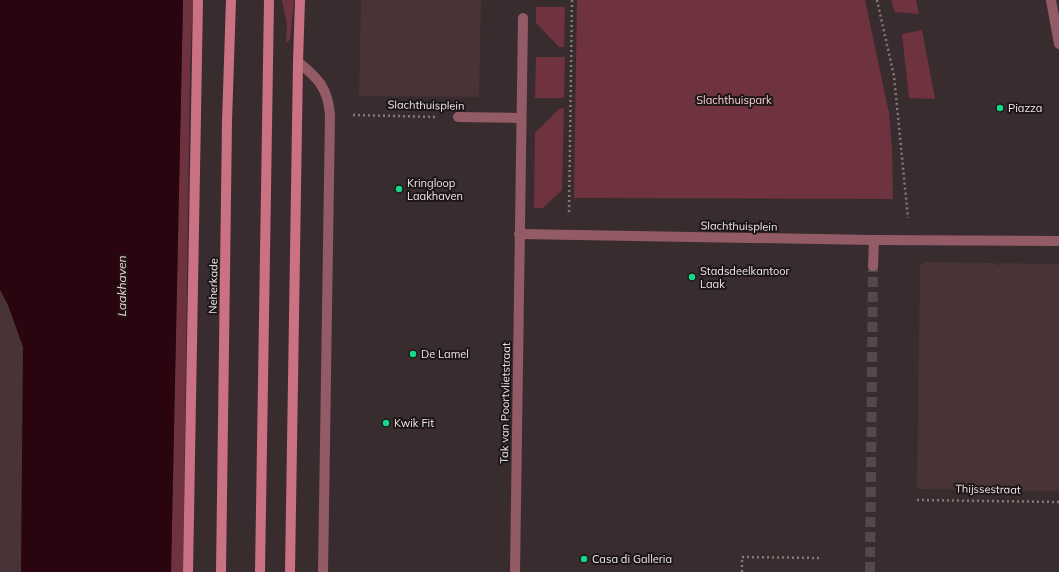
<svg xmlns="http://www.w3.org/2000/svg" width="1059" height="572" font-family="Mulish,sans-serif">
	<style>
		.built { fill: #483337 }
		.green { fill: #6f323f }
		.water { fill: #2a040e }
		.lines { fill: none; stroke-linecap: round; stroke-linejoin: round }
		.pedestrian-tunnel { stroke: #54484a; stroke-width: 10; stroke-dasharray: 10 5; stroke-linecap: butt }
		.path { stroke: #85797b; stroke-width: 2.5; stroke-dasharray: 2 3; stroke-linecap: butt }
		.service { stroke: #935b65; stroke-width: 10 }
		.pedestrian { stroke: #935b65; stroke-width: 10 }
		.minor { stroke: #935b65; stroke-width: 10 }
		.secondary { stroke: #ca7183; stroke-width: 10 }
		.poi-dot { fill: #15d989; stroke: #1c1617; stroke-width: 1.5 }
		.labels { text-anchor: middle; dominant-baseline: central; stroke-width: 4; stroke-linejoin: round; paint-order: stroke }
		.park-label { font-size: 11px; fill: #fcccd3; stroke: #1c1617 }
		.street-label { font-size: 11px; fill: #f0e7e8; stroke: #1c1617 }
		.poi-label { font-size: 11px; fill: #f0e7e8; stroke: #1c1617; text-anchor: start }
		.water-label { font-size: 12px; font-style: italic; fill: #feced5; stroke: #1c1617 }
	</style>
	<rect width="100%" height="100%" fill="#392c2e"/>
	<g class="built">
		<polygon points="361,0 481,0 479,97 359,96"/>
		<polygon points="0,247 13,256 69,572 0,572"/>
		<polygon points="925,262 996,263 996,265 1000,265 1001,263 1059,264 1059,491 917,489 920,266"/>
	</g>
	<g class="green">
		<polygon points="183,0 193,0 190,69 183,572 171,572"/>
		<polygon points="282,0 294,0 290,40 286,43 287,24"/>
		<polygon points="577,0 865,0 889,113 892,149 893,199 574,198"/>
		<polygon points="891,0 916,0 919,14 895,12"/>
		<polygon points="536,7 565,7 564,47 559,47 536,23"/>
		<polygon points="922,30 935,99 909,98 902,34"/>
		<polygon points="536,57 565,57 564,98 535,98"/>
		<polygon points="564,108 562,190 543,208 534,208 535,133 559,109"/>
	</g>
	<polygon class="water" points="0,0 183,0 171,572 21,572 23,347 8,305 0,290"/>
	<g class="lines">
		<polyline class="pedestrian-tunnel" points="870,572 873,266"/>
		<g class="path">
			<polyline points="877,0 894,76 908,218"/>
			<polyline points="353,115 438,117"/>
			<polyline points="569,212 572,0"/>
			<polyline points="917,500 1059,502"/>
			<polyline points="742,572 742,557 819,558"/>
		</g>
		<polyline class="service" points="458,117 521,118"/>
		<g class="pedestrian">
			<polyline points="519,234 874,240 1059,241"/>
			<polyline points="873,266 874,240"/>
		</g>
		<g class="minor">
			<polyline points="1051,0 1059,44"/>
			<path d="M298,62C318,78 328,88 330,115L323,572"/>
			<polyline points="515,572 523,18"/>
		</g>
		<g class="secondary">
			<polyline points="188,572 198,0"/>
			<polyline points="221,572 227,122 231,0"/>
			<polyline points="260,572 269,0"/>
			<polyline points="290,572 298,62 300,0"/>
		</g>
	</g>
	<g class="poi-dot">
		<circle cx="1000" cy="108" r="4"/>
		<circle cx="399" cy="189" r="4"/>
		<circle cx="692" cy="277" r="4"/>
		<circle cx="413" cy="354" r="4"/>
		<circle cx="386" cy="423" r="4"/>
		<circle cx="584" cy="559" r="4"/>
	</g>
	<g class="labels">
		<g class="park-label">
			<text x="734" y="100">Slachthuispark</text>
		</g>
		<g class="street-label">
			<text transform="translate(426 105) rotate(1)">Slachthuisplein</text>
			<text transform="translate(739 226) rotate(1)">Slachthuisplein</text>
			<text transform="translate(213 286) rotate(-89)">Neherkade</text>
			<text transform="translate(505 403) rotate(-89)">Tak van Poortvlietstraat</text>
			<text transform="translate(988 489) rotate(1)">Thijssestraat</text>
		</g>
		<g class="poi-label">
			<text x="1008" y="108">Piazza</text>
			<text x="407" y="183">Kringloop<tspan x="407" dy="13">Laakhaven</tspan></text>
			<text x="700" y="271">Stadsdeelkantoor<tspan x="700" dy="13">Laak</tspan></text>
			<text x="421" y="354">De Lamel</text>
			<text x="394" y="423">Kwik Fit</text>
			<text x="592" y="559">Casa di Galleria</text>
		</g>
		<g class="water-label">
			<text transform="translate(121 286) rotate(-90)">Laakhaven</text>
		</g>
	</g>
</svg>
